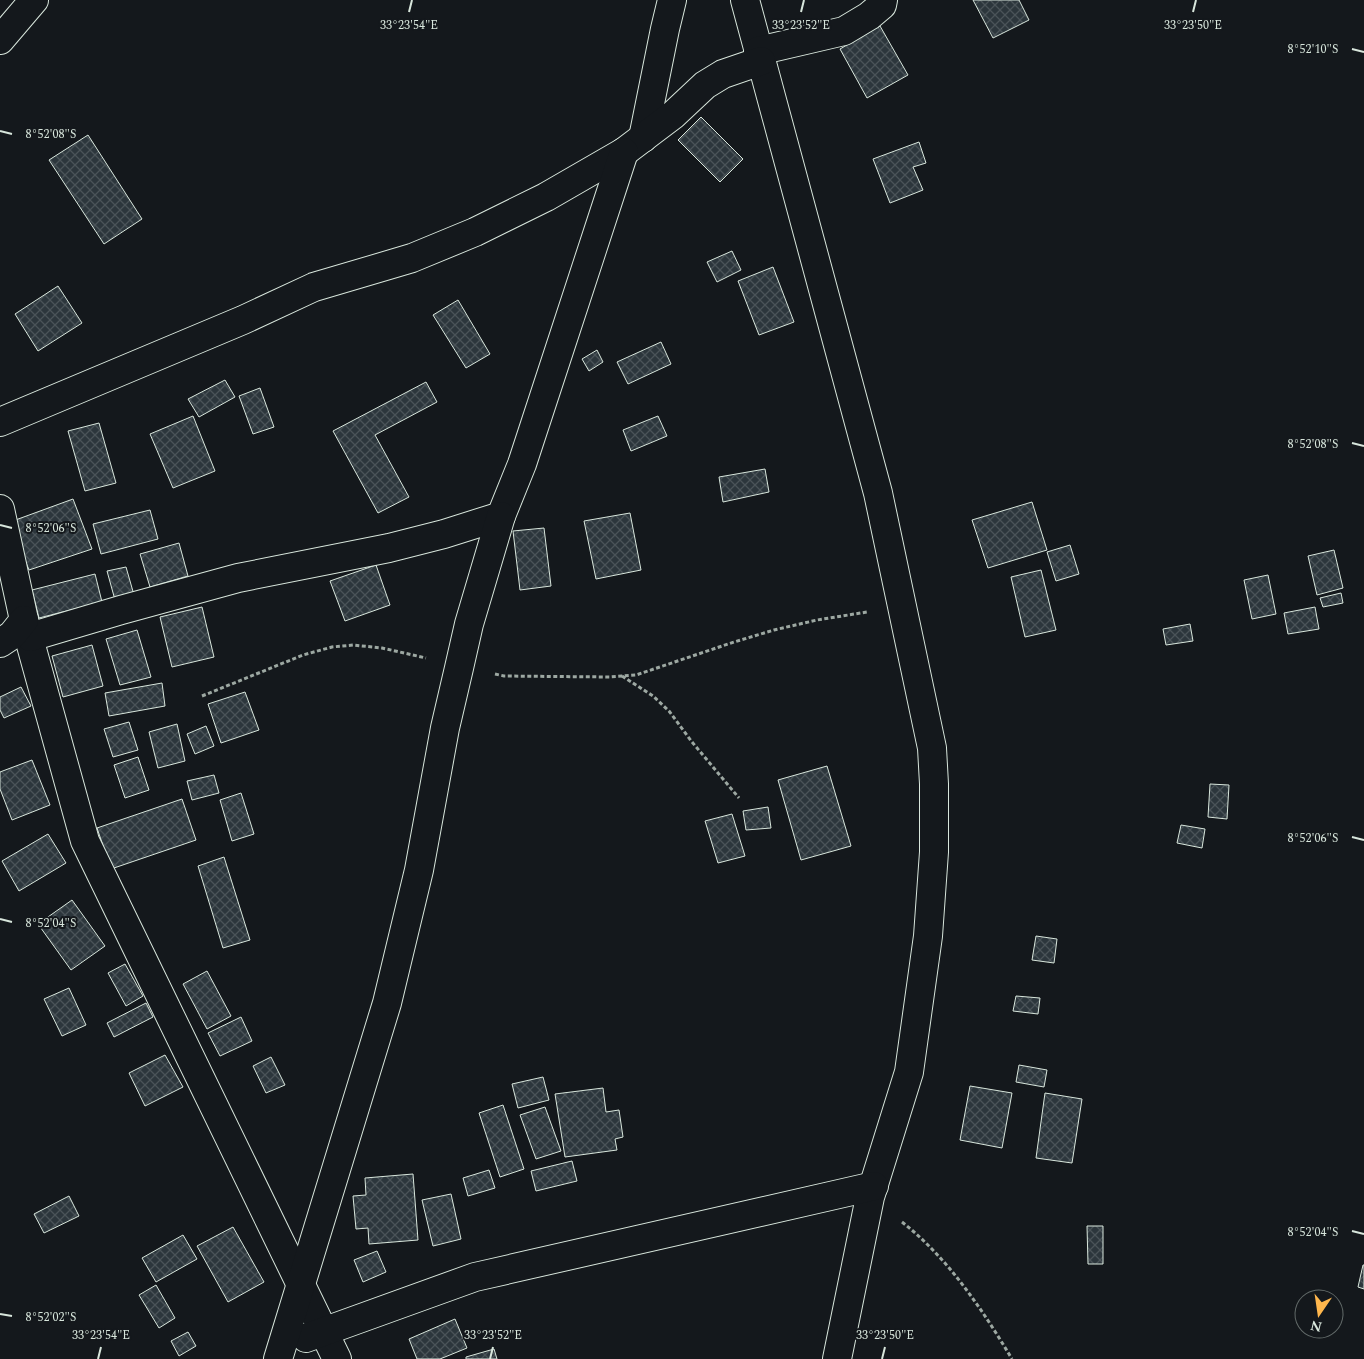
<svg xmlns="http://www.w3.org/2000/svg" width="1364" height="1359" font-family="Spectral,serif">
	<style>
		.building { fill: url(#building-cross-hatch); stroke: #d8e6dc }
		.lines { fill: none; stroke-linecap: round; stroke-linejoin: round }
		.minor-casing { stroke: #d8e6dc; stroke-width: 30 }
		.path { stroke: #9da8a2; stroke-width: 3; stroke-dasharray: 4 2.5; stroke-linecap: butt }
		.minor { stroke: #14181c; stroke-width: 28 }
		.ticks { fill: none; stroke: #d8e6dc; stroke-width: 2 }
		.ticks-label { font-size: 12px; text-anchor: middle; fill: #d8e6dc; stroke: #14181c; stroke-width: 4; stroke-linejoin: round; paint-order: stroke }
	</style>
	<defs>
		<pattern id="building-cross-hatch" width="8" height="8" patternUnits="userSpaceOnUse" patternTransform="scale(1.25)"><rect width="8" height="8" fill="#2c363c"/><path d="M0 0l8 8M0 8l8-8" fill="none" stroke="#4a5358"/></pattern>
	</defs>
	<rect width="100%" height="100%" fill="#14181c"/>
	<g class="building">
		<polygon points="973,0 1019,0 1029,20 993,38"/>
		<polygon points="880,26 908,75 867,98 840,49"/>
		<polygon points="701,117 743,159 720,182 678,140"/>
		<polygon points="88,135 142,219 104,244 49,160"/>
		<polygon points="919,142 926,163 913,167 923,190 890,203 873,159"/>
		<polygon points="732,251 741,270 717,282 707,262"/>
		<polygon points="773,267 794,322 759,335 738,281"/>
		<polygon points="58,286 82,323 38,351 15,314"/>
		<polygon points="458,300 490,354 466,368 433,315"/>
		<polygon points="661,342 671,364 628,384 617,362"/>
		<polygon points="597,350 603,362 589,371 582,359"/>
		<polygon points="225,380 235,397 199,417 188,399"/>
		<polygon points="426,382 437,402 375,435 409,497 378,513 333,431"/>
		<polygon points="260,388 274,427 253,434 239,396"/>
		<polygon points="193,416 215,471 173,488 150,434"/>
		<polygon points="658,416 667,436 631,451 623,430"/>
		<polygon points="99,423 116,483 85,491 68,431"/>
		<polygon points="765,469 769,492 723,502 719,477"/>
		<polygon points="73,499 92,549 29,570 10,522"/>
		<polygon points="1032,502 1047,550 988,568 972,520"/>
		<polygon points="150,510 158,539 101,554 93,524"/>
		<polygon points="630,513 641,570 596,579 584,521"/>
		<polygon points="544,528 551,586 520,590 513,531"/>
		<polygon points="179,543 188,576 150,587 140,554"/>
		<polygon points="1070,545 1079,574 1056,581 1047,552"/>
		<polygon points="1334,550 1343,588 1317,595 1308,556"/>
		<polygon points="376,565 390,605 345,621 330,581"/>
		<polygon points="126,567 134,595 115,600 107,571"/>
		<polygon points="1041,570 1056,630 1025,637 1011,577"/>
		<polygon points="95,574 102,602 39,618 32,590"/>
		<polygon points="1268,575 1276,614 1252,619 1244,580"/>
		<polygon points="1341,593 1343,603 1323,607 1320,598"/>
		<polygon points="202,607 214,657 172,667 160,617"/>
		<polygon points="1315,607 1319,629 1288,634 1284,613"/>
		<polygon points="1190,624 1193,641 1166,645 1163,629"/>
		<polygon points="137,630 151,677 120,685 106,639"/>
		<polygon points="92,645 103,686 63,697 52,656"/>
		<polygon points="162,683 165,706 109,716 105,693"/>
		<polygon points="21,687 31,706 4,718 0,710 0,697"/>
		<polygon points="245,692 259,730 221,743 208,704"/>
		<polygon points="129,722 138,750 113,757 104,729"/>
		<polygon points="177,724 185,761 158,768 149,732"/>
		<polygon points="206,726 214,746 195,754 187,734"/>
		<polygon points="138,757 149,790 125,798 114,765"/>
		<polygon points="32,760 50,805 12,820 0,789 0,772"/>
		<polygon points="827,766 851,846 801,860 778,780"/>
		<polygon points="214,775 219,793 192,800 187,781"/>
		<polygon points="1210,784 1229,785 1227,819 1208,817"/>
		<polygon points="241,793 254,834 232,841 220,800"/>
		<polygon points="182,799 196,840 111,869 97,828"/>
		<polygon points="768,807 771,828 746,830 743,811"/>
		<polygon points="732,814 745,856 718,863 705,821"/>
		<polygon points="1181,825 1205,829 1202,848 1177,843"/>
		<polygon points="48,834 66,863 19,891 2,861"/>
		<polygon points="224,857 250,940 223,948 198,866"/>
		<polygon points="72,900 105,946 71,970 38,924"/>
		<polygon points="1036,936 1057,939 1054,963 1032,960"/>
		<polygon points="125,964 143,996 126,1006 108,973"/>
		<polygon points="207,971 231,1016 207,1029 183,984"/>
		<polygon points="69,988 86,1025 62,1036 44,999"/>
		<polygon points="1016,996 1040,998 1038,1014 1013,1011"/>
		<polygon points="146,1003 153,1017 114,1037 107,1023"/>
		<polygon points="241,1017 252,1041 220,1056 208,1033"/>
		<polygon points="165,1055 183,1087 145,1106 129,1073"/>
		<polygon points="271,1057 285,1085 266,1093 253,1066"/>
		<polygon points="1019,1065 1047,1070 1044,1087 1016,1082"/>
		<polygon points="543,1077 549,1100 518,1108 512,1084"/>
		<polygon points="970,1086 1012,1093 1002,1148 960,1140"/>
		<polygon points="603,1088 606,1112 619,1110 623,1137 615,1139 617,1150 565,1157 555,1094"/>
		<polygon points="1045,1093 1082,1099 1072,1163 1036,1158"/>
		<polygon points="503,1105 524,1169 500,1177 479,1113"/>
		<polygon points="545,1107 561,1151 536,1159 520,1115"/>
		<polygon points="572,1161 577,1181 536,1191 531,1171"/>
		<polygon points="489,1170 495,1188 468,1196 463,1178"/>
		<polygon points="413,1174 418,1240 369,1244 368,1228 356,1229 353,1196 366,1195 365,1178"/>
		<polygon points="451,1194 461,1239 433,1246 422,1200"/>
		<polygon points="69,1196 79,1216 44,1233 34,1214"/>
		<polygon points="1087,1226 1103,1226 1103,1264 1088,1264"/>
		<polygon points="233,1227 264,1282 228,1302 197,1246"/>
		<polygon points="183,1235 197,1259 156,1282 142,1258"/>
		<polygon points="377,1251 386,1272 363,1282 354,1260"/>
		<polygon points="1363,1265 1364,1265 1364,1289 1358,1287"/>
		<polygon points="156,1285 175,1318 159,1328 139,1295"/>
		<polygon points="455,1319 467,1348 440,1359 417,1359 409,1339"/>
		<polygon points="188,1332 196,1346 179,1356 171,1341"/>
		<polygon points="494,1349 497,1359 466,1359 466,1357"/>
	</g>
	<g class="lines">
		<g class="minor-casing">
			<g id="minor">
				<polyline points="745,0 878,493 932,748 934,784 934,852 928,936 909,1072 870,1197 837,1359"/>
				<polyline points="0,40 34,0"/>
				<polyline points="758,51 844,31 869,16 882,5 883,0"/>
				<polyline points="643,138 665,29 672,0"/>
				<polyline points="0,422 243,320 314,287 412,258 475,232 546,197 624,152 673,115 705,85 723,74 761,61"/>
				<polyline points="0,509 24,620 85,841 337,1359"/>
				<polyline points="30,637 121,610 238,578 389,548 444,534 501,516 522,464 624,152"/>
				<polyline points="0,643 12,635 24,620"/>
				<polyline points="306,1338 475,1277 874,1186"/>
				<polyline points="278,1359 387,1003 419,870 445,728 459,668 469,624 501,516"/>
			</g>
		</g>
		<g class="path">
			<polyline points="495,674 504,676 610,677 636,675 734,642 774,630 817,620 867,612"/>
			<polyline points="622,676 653,696 669,711 692,742 739,798"/>
			<polyline points="202,696 303,655 332,647 353,645 382,648 426,658"/>
			<path d="M902,1222C948,1258 982,1309 1012,1359"/>
		</g>
		<use href="#minor" class="minor"/>
	</g>
	<path class="ticks" d="M409,12L412,0M801,12L804,0M1193,12L1196,0M1352,49L1364,52M0,131L12,134M1352,443L1364,446M0,525L12,528M1352,837L1364,840M0,919L12,922M1352,1231L1364,1234M0,1314L12,1316M98,1359L101,1347M490,1359L493,1347M882,1359L885,1347"/>
	<g class="ticks-label">
		<text x="409" y="29">33°23'54"E</text>
		<text x="801" y="29">33°23'52"E</text>
		<text x="1193" y="29">33°23'50"E</text>
		<text x="1313" y="53">8°52'10"S</text>
		<text x="51" y="138">8°52'08"S</text>
		<text x="1313" y="448">8°52'08"S</text>
		<text x="51" y="532">8°52'06"S</text>
		<text x="1313" y="842">8°52'06"S</text>
		<text x="51" y="927">8°52'04"S</text>
		<text x="1313" y="1236">8°52'04"S</text>
		<text x="51" y="1321">8°52'02"S</text>
		<text x="101" y="1339">33°23'54"E</text>
		<text x="493" y="1339">33°23'52"E</text>
		<text x="885" y="1339">33°23'50"E</text>
	</g>
	<g transform="translate(1319 1314) rotate(193)"><circle r="24" fill="#14181c" stroke="#626a69"/>
	<path d="M0-4L9 19L0 12L-9 19Z" fill="#ffb74d"/>
	<text y="-8" font-size="14" font-weight="bold" text-anchor="middle" fill="#d8e6dc">N</text>
	</g>
</svg>
